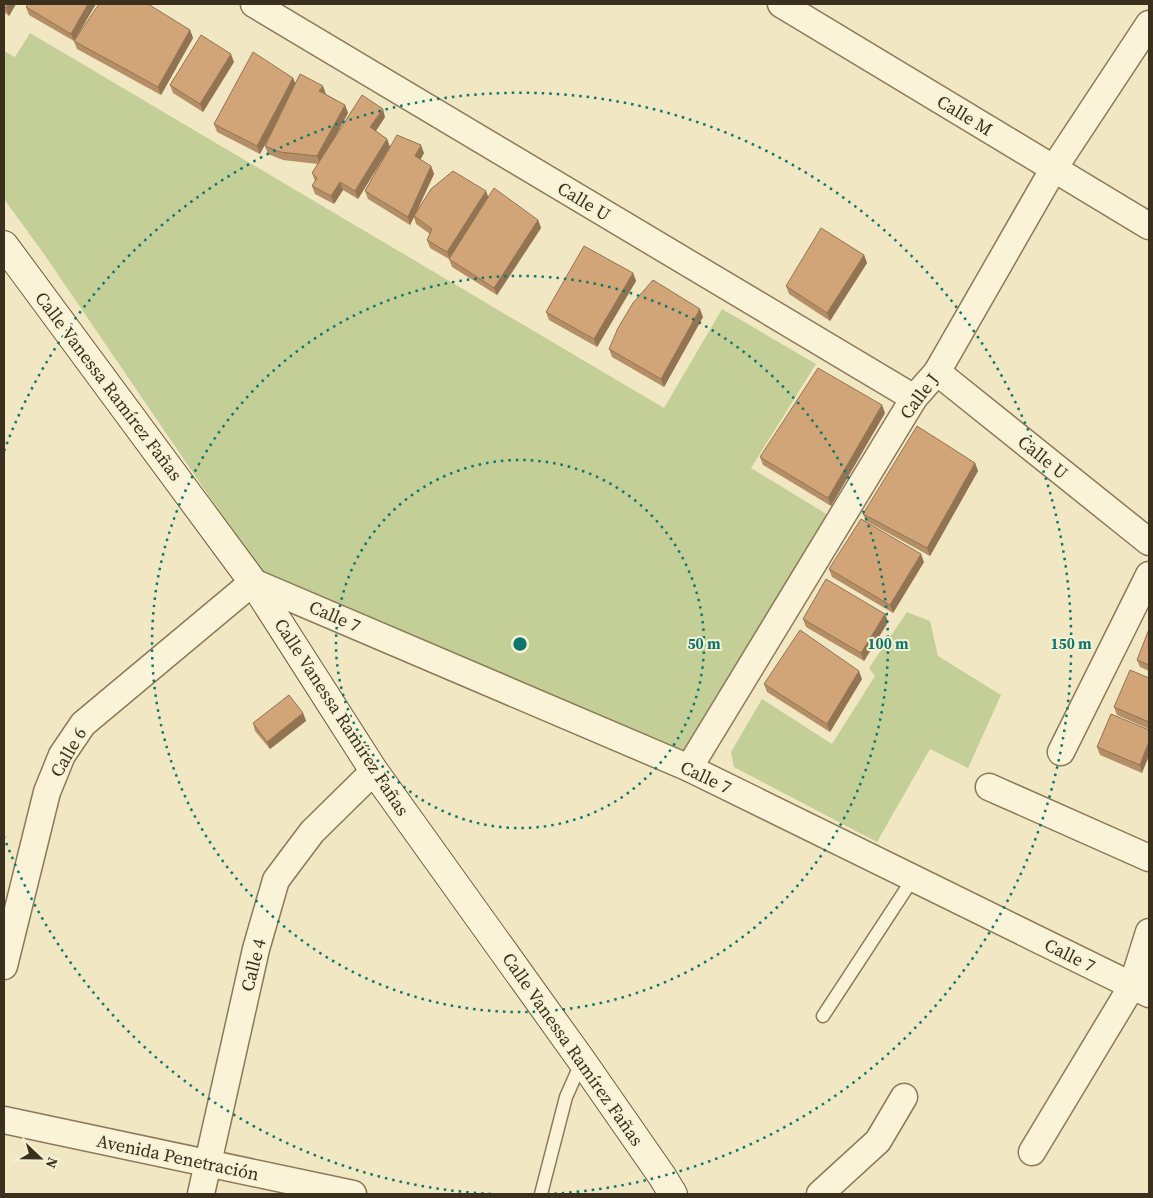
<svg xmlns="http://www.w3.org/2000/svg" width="1153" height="1198" font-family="'Source Serif 4',serif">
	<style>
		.green { fill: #c3cf96 }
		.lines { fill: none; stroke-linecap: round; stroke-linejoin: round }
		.lane-casing { stroke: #8c7959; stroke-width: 15 }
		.street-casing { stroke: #8c7959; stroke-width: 29 }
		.secondary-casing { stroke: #6e5a3c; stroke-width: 30 }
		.lane { stroke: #fbf3d7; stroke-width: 12 }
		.street { stroke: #fbf3d7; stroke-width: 26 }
		.secondary { stroke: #fbf3d7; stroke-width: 28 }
		.wall { fill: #b48e66 }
		.shaded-wall { fill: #927453 }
		.building { fill: #d1a577; stroke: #927453 }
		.ring { fill: none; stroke: #0f766e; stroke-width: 2.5; stroke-dasharray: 2.5 5 }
		.labels { text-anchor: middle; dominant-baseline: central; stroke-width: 4; stroke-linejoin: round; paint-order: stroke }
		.street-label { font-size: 18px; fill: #3b2f1e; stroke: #f7f1d4 }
		.centre { fill: #0f766e; stroke: #f7f1d4; stroke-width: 2.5 }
		.ring-label { font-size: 15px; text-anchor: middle; font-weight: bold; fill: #0f766e; stroke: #f7f1d4; stroke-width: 4; stroke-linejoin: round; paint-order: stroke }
	</style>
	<rect width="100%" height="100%" fill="#f1e7c3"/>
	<g class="green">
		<polygon points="30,33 664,408 722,309 816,364 751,468 833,518 684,755 260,571 44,254 4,199 4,51 15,57"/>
		<polygon points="907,612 930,621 938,656 1001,695 968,768 930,749 877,842 734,767 731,752 762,699 832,744 875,676 869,668"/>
	</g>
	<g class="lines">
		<g class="lane-casing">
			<g id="lane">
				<polyline points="823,1016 914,877"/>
				<polyline points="541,1194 566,1097 582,1061"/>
			</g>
		</g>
		<g class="street-casing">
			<g id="street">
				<polyline points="254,4 914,398"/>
				<polyline points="781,4 1149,226"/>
				<polyline points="937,372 1149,542"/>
				<polyline points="1061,752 1149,575"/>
				<polyline points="689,768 914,398 937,372 1054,168 1149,24"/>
				<polyline points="989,787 1149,858"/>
				<polyline points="4,966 47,792 62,755 83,724 253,582 689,768 1149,994"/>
				<polyline points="4,1120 353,1194"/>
				<polyline points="1032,1152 1132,986 1149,932"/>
				<polyline points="201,1194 256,949 276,880 312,832 374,771"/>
				<polyline points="820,1194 878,1141 904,1097"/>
			</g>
		</g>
		<g class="secondary-casing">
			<polyline id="secondary" points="4,245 253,582 374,771 582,1061 662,1176 673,1194"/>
		</g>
		<use href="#lane" class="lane"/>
		<use href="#street" class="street"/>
		<use href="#secondary" class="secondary"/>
	</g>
	<g class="wall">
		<polygon points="4,4 16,4 9,16 4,12"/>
		<polygon points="96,4 74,41 29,15 26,7"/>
		<polygon points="190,30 193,38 161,95 77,49 74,41"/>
		<polygon points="234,62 203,112 173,93 170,85"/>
		<polygon points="293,78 296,84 326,94 345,105 348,113 332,143 385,117 376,131 387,139 390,147 424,153 420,160 431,166 434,174 418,209 488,197 538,220 541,228 497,295 452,267 449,259 430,248 427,240 430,234 416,224 414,217 410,225 368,199 365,191 387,152 358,199 343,190 334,204 315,194 312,186 315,181 312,173 318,164 283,160 268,154 265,146 276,123 260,154 217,132 214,124"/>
		<polygon points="864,255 867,263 830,321 789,294 786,286"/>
		<polygon points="633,273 636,281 597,347 549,320 546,312"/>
		<polygon points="703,317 664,387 612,357 609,349"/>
		<polygon points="885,413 831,506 763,465 760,457"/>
		<polygon points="975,463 978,471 930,556 866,521 863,514"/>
		<polygon points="924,562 893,613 832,577 829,569"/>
		<polygon points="885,614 888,622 864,661 806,627 803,619"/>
		<polygon points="1149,629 1149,671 1140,667 1137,660"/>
		<polygon points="1149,678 1149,729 1117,715 1114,707"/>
		<polygon points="862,679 830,732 767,692 764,684"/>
		<polygon points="303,713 306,721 270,749 255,731 253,723"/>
		<polygon points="1149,730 1142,773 1100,755 1097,747"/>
	</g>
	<g class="shaded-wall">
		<polygon points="8,4 16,4 9,16 6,8"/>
		<polygon points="88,4 96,4 74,41 71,34"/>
		<polygon points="190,30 193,38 161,95 158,87"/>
		<polygon points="231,54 234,62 203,112 200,104"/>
		<polygon points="293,78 296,86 260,154 257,146"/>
		<polygon points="323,86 326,94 319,91"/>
		<polygon points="345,105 348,113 320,164 317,156"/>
		<polygon points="383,109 385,117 373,135 370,127"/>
		<polygon points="387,139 390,147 358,199 355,191"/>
		<polygon points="421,145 424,153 418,164 415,156"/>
		<polygon points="431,166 434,174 410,225 408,217"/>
		<polygon points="340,182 343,190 334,204 331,196"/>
		<polygon points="486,191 489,199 450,259 447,252"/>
		<polygon points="538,220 541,228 497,295 494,288"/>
		<polygon points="864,255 867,263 830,321 827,313"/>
		<polygon points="633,273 636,281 597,347 594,339"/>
		<polygon points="700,309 703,317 664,387 661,379"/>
		<polygon points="882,405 885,413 831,506 828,498"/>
		<polygon points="975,463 978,471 930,556 927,548"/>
		<polygon points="921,554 924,562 893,613 890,605"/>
		<polygon points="885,614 888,622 864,661 861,653"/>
		<polygon points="859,671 862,679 830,732 827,724"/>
		<polygon points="303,713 306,721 270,749 267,742"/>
		<polygon points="1149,741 1149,756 1142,773 1140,765"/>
	</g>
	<g class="building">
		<polygon points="4,4 8,4 6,8 4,6"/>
		<polygon points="28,4 88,4 71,34 26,7"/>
		<polygon points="99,4 148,4 190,30 158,87 74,41"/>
		<polygon points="201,35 231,54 200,104 170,85"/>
		<polygon points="253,52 293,78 257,146 214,124"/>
		<polygon points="300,74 323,86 319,91 345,105 317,156 280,152 265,146"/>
		<polygon points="362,95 383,109 370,127 387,139 355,191 340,182 331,196 312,186 317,178 312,173"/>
		<polygon points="397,135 421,145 415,156 431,166 408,217 365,191"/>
		<polygon points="453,171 486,191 447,252 427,240 432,229 414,216 431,189"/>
		<polygon points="494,188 538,220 494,288 449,259"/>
		<polygon points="821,228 864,255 827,313 786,286"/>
		<polygon points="584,246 633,273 594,339 546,312"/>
		<polygon points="653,280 700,309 661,379 609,349 618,328 633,303"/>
		<polygon points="818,368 882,405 828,498 760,457"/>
		<polygon points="917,426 975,463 927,548 863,514"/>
		<polygon points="861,519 921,554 890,605 829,569"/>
		<polygon points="826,579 885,614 861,653 803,619"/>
		<polygon points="1149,629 1149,665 1137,660"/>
		<polygon points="800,630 859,671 827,724 764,684"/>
		<polygon points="1130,670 1149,678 1149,722 1114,707"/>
		<polygon points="289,695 303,713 267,742 253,723"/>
		<polygon points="1111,714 1149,730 1149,741 1140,765 1097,747"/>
	</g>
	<g class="ring">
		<circle cx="520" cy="644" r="184"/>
		<circle cx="520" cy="644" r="368"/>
		<path d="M491 1194A551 551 0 0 1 4 837M4 451A551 551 0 1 1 549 1194"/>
	</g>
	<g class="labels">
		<g class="street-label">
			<text transform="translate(965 115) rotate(31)">Calle M</text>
			<text transform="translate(584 201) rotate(31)">Calle U</text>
			<text transform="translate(109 386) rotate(53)">Calle Vanessa Ramírez Fañas</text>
			<text transform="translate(919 396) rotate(-53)">Calle J</text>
			<text transform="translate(1043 457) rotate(39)">Calle U</text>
			<text transform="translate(335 616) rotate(23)">Calle 7</text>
			<text transform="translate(342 717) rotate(57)">Calle Vanessa Ramírez Fañas</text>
			<text transform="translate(68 752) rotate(-60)">Calle 6</text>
			<text transform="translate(706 777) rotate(25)">Calle 7</text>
			<text transform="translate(1070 955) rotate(26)">Calle 7</text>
			<text transform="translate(253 965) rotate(-76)">Calle 4</text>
			<text transform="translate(573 1049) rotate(55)">Calle Vanessa Ramírez Fañas</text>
			<text transform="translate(178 1157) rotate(12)">Avenida Penetración</text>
		</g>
	</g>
	<circle cx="520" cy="644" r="8" class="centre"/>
	<g class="ring-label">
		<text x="704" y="649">50 m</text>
		<text x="888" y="649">100 m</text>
		<text x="1071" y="649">150 m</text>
	</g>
	<rect width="1153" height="1198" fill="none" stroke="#3b2f1e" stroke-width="10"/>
	<g transform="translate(40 1158) rotate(112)" stroke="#f7f1d4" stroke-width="4" paint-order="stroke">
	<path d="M0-4L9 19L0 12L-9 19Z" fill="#3b2f1e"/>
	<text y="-8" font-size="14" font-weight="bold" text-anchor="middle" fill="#3b2f1e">N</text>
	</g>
</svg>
